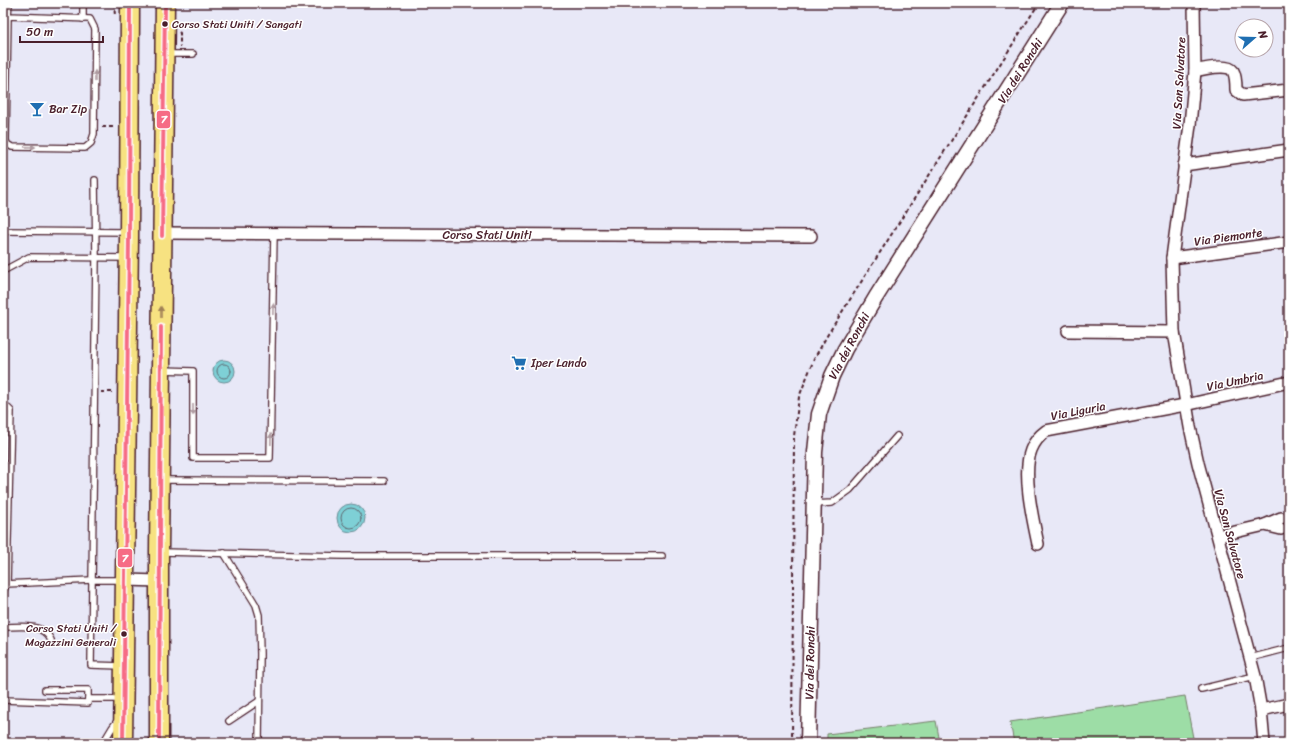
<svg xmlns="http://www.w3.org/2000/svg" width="1292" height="746" font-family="Sriracha,sans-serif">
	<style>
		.green { fill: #9ddda6; stroke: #747e68 }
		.water { fill: #7ed0d6; stroke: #698992 }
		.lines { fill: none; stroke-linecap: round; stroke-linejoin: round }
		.shore { stroke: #5f666f; stroke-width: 1 }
		.service-casing { stroke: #4a1f2b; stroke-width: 8 }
		.minor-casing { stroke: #4a1f2b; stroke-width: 14 }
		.tertiary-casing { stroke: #4a1f2b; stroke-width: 17 }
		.primary-casing { stroke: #4a1f2b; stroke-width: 21 }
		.path { stroke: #4a1f2b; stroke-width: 2; stroke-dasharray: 4 3; stroke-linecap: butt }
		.service { stroke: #fff; stroke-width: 5.5 }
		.minor { stroke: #fff; stroke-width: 11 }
		.tertiary { stroke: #fff; stroke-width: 14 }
		.primary { stroke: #f7e281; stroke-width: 18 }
		.bus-1-casing { stroke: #fff; stroke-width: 7 }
		.bus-1 { stroke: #f66c85; stroke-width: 4 }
		.oneway { fill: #ae9aa0 }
		.oneway2 { fill: #a08056 }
		.bus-dot { fill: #4a1f2b; stroke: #fff; stroke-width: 1.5 }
		.labels { text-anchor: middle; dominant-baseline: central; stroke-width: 3; stroke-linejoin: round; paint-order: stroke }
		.bus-label { font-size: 11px; fill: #4a1f2b; stroke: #fff; text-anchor: start }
		.street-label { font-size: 12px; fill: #4a1f2b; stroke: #fff }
		.poi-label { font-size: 12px; fill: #4a1f2b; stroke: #fff; text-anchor: start }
		.line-badge { stroke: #fff; stroke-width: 1.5 }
		.badge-label { font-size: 11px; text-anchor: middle; font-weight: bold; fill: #fff }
	</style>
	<rect width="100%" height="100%" fill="#e8e8f7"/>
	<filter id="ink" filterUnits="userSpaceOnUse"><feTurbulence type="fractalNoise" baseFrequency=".025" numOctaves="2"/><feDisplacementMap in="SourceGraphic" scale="8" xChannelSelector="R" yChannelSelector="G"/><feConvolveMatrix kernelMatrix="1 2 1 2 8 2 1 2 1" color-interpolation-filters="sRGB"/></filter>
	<g filter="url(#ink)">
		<g class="green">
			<polygon points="1185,696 1194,743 1014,743 1010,722"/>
			<polygon points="936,721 940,743 827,743 827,734"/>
		</g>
		<g class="water">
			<circle cx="224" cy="371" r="11"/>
			<circle cx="351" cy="518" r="14"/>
		</g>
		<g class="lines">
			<g class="shore">
				<circle cx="224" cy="371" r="7"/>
				<circle cx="351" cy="518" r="10"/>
			</g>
			<g class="service-casing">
				<g id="service">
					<polyline points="83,3 83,19"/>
					<polyline points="8,16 90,19 95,29 94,134 91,143 85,148 12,147 7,144 6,140 8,16 9,3"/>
					<polyline points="167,54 193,54"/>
					<polyline points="95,180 96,258 91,665 122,666"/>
					<polyline points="3,231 127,232"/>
					<polyline points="3,271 29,257 127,258"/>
					<polyline points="162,370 193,371 193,458 270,458 274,234"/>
					<polyline points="3,403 11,411 7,584 3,591"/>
					<polyline points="162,480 384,481"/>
					<polyline points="814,504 832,503 850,490 897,436"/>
					<polyline points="162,552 343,556 662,556"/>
					<polyline points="224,553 256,605 259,615 260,654 259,743"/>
					<polyline points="5,584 92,580 123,580"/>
					<path d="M3,627C20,627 42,622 51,640"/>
					<polyline points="1250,658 1289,648"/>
					<polyline points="1201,689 1255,676"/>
					<polyline points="45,690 88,690 88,699 121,699"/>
					<polyline points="3,700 88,703 88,699"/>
					<polyline points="229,721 259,701"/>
					<polyline points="103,743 112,728 118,720"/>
				</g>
			</g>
			<g class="minor-casing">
				<g id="minor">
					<polyline points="1194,3 1195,71 1190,125 1172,258 1174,332 1190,427 1198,463 1255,676 1261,710 1264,743"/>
					<path d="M1195,71C1203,69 1228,63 1233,71C1236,76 1236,85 1236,90L1243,95L1289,90"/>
					<polyline points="1184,165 1289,150"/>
					<polyline points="162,233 811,236"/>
					<polyline points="1172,258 1289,242"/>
					<polyline points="1068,331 1174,332"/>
					<polyline points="1265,525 1281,529"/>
					<polyline points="1218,536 1265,525 1281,518"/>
					<path d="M1038,544C1033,520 1022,473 1031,450C1034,442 1039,436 1046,431L1190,404L1289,382"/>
					<polyline points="126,580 159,581"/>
					<polyline points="1261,710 1289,704"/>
				</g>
			</g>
			<g class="tertiary-casing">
				<polyline id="tertiary" points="808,743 815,452 819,414 832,376 845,349 876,297 1062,3"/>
			</g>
			<g class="primary-casing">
				<g id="primary">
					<polyline points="123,743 129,238 130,3"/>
					<polyline points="159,743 159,552 165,3"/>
				</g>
			</g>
			<g class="path">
				<polyline points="114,3 115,16"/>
				<polyline points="179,32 180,33 180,47"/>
				<polyline points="102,127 116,127"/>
				<polyline points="101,392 113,392"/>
				<polyline points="792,743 794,436 799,397 814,359 828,334 1039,3"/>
			</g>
			<use href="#service" class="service"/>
			<use href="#minor" class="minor"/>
			<use href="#tertiary" class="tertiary"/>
			<use href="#primary" class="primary"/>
			<g class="bus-1-casing">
				<g id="bus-1">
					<polyline points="162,236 165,3"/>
					<polyline points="123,743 129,238 130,3"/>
					<polyline points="159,743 161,327"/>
				</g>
			</g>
			<use href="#bus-1" class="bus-1"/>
		</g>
		<defs><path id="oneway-solid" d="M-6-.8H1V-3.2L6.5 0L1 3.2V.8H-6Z"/></defs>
		<g class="oneway">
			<use href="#oneway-solid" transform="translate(95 76) rotate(-90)"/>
			<use href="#oneway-solid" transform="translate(30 147) rotate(1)"/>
			<use href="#oneway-solid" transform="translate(273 309) rotate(-89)"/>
			<use href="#oneway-solid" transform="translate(193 410) rotate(90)"/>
			<use href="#oneway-solid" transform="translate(271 439) rotate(-89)"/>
		</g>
		<use class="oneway2" href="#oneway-solid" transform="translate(161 312) rotate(-90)"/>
	</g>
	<defs>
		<g id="bar-bare" transform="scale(1.2)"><path d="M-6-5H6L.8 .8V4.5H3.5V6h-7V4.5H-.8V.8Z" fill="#1f6fb2" stroke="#fff" stroke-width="2.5" paint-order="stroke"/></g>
		<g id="supermarket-bare" transform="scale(1.2)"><path d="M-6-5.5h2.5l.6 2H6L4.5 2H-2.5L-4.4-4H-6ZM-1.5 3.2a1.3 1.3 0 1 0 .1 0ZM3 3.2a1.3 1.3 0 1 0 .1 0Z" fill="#1f6fb2" stroke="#fff" stroke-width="2.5" paint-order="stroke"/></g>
	</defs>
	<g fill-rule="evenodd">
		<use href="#bar-bare" x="37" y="109"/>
		<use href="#supermarket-bare" x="519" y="363"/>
	</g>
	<g class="bus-dot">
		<circle cx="165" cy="24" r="3.5"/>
		<circle cx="124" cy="634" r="3.5"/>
	</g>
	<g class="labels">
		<g class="bus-label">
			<text x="172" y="24">Corso Stati Uniti / Sangati</text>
			<text x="116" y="628" text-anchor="end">Corso Stati Uniti /<tspan x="116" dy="14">Magazzini Generali</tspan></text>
		</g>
		<g class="street-label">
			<text transform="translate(1020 71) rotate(-58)">Via dei Ronchi</text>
			<text transform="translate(1179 83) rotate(-87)">Via San Salvatore</text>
			<text x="487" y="235">Corso Stati Uniti</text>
			<text transform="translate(1228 237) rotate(-8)">Via Piemonte</text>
			<text transform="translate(849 346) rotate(-62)">Via dei Ronchi</text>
			<text transform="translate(1235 381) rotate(-12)">Via Umbria</text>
			<text transform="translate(1078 411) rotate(-11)">Via Liguria</text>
			<text transform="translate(1230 534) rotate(75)">Via San Salvatore</text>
			<text transform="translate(810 663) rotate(-89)">Via dei Ronchi</text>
		</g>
		<g class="poi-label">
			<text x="49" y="109">Bar Zip</text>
			<text x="531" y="363">Iper Lando</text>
		</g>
	</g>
	<g class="line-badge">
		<rect x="156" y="110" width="15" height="19" rx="4" fill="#f66c85"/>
		<rect x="117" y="548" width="16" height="20" rx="4" fill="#f66c85"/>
	</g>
	<g class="badge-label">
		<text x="164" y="123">7</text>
		<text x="125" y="562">7</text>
	</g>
	<rect width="1292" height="746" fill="none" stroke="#fff" stroke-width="16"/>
	<rect x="8" y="8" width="1276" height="730" fill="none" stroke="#4a1f2b" stroke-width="1.5" filter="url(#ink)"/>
	<g transform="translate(1254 38) rotate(70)"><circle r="19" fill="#ffffff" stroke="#b7a5aa"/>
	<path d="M0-3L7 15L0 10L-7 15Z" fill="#1f6fb2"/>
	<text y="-6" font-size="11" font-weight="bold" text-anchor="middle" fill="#4a1f2b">N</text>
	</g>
	<path d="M20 36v6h83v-6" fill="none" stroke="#4a1f2b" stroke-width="2"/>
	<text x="26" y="36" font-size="12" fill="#4a1f2b" stroke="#ffffff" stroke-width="3" paint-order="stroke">50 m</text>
</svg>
